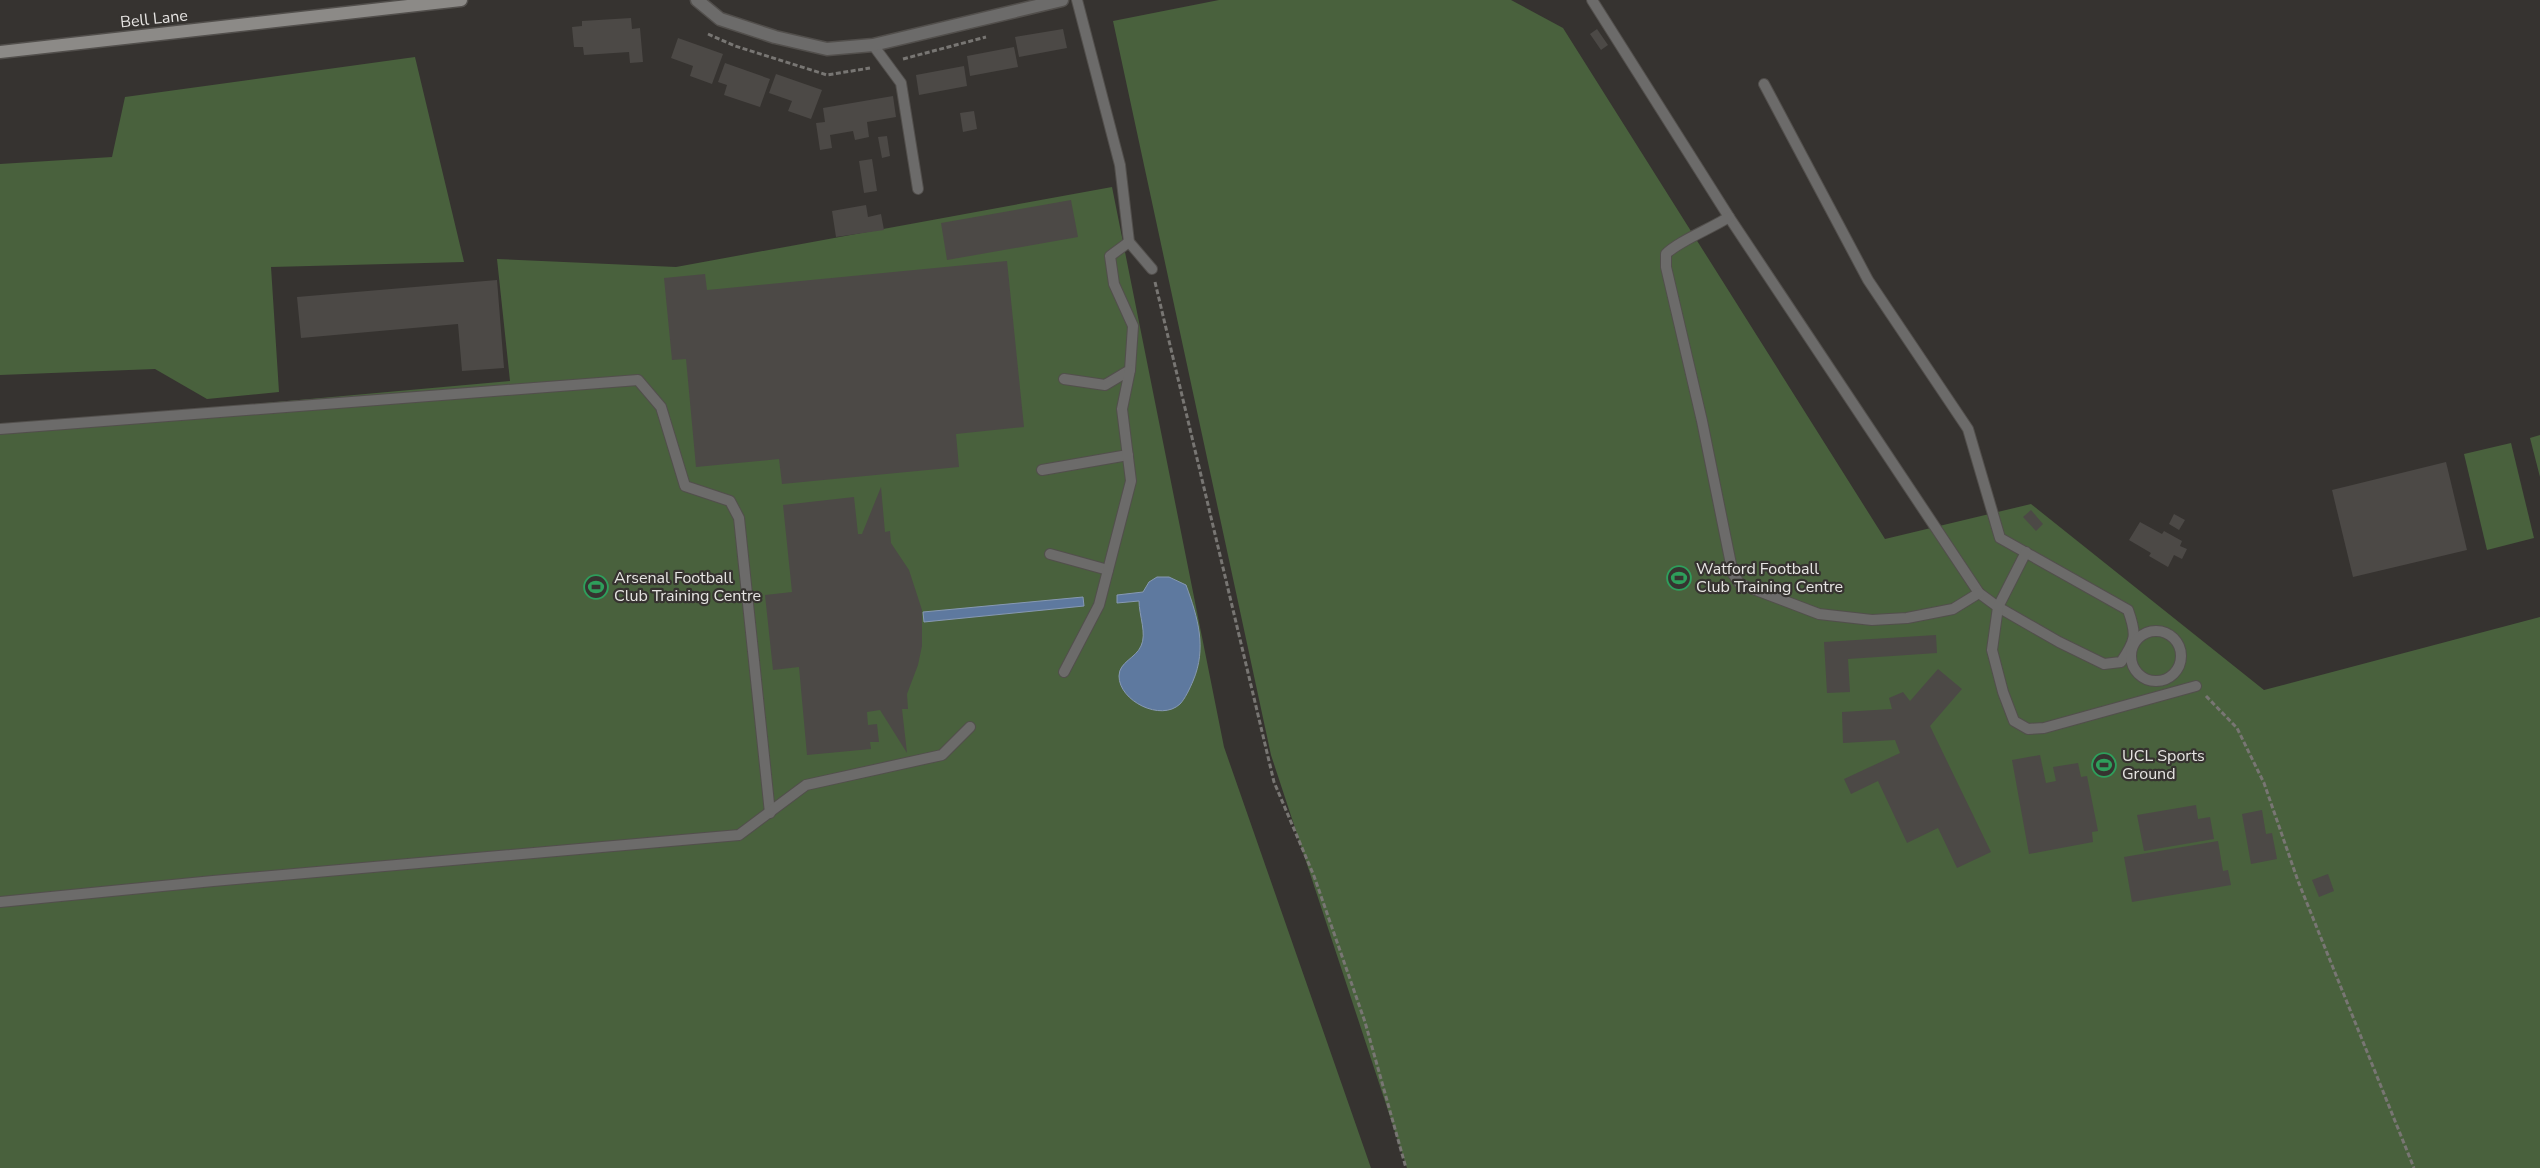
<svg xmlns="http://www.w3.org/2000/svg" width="2540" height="1168" font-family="'Nunito Sans',sans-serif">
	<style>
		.green { fill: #49613d }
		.water { fill: #5e799f; stroke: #8799b3 }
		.building { fill: #4c4946 }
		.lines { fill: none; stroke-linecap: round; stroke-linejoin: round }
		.lane-casing { stroke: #524f4c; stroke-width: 12 }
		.street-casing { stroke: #524f4c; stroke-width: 15 }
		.secondary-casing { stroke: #524f4c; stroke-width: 15 }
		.path { stroke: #787673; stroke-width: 3; stroke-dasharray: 5 2.5; stroke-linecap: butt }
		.lane { stroke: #6c6b6a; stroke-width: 10 }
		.street { stroke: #6c6b6a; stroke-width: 12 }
		.secondary { stroke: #8c8a87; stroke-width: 12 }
		.labels { text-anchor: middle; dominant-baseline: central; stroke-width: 4.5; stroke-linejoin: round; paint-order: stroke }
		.street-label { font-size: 16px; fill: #e6e4e2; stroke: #363330 }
		.poi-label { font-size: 16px; fill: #e6e4e2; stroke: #363330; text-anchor: start }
	</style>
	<rect width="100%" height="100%" fill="#363330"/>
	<g class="green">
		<polygon points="1219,0 1511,0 1563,28 1885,539 2031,504 2264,690 2540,617 2540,1168 1407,1168 1271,755 1113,21"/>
		<polygon points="415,57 464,262 271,267 279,392 207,399 155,369 0,375 0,164 112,157 125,97"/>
		<polygon points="1112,187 1224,747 1371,1168 0,1168 0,427 510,381 497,259 676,267"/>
		<polygon points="2540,435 2540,477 2530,438"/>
		<polygon points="2511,443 2534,538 2487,550 2464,454"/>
	</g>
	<g class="water">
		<path d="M1157,577H1169L1186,585C1198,618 1207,648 1193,681C1190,688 1185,699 1180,704C1161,722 1119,701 1119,676C1119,662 1136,658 1141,646C1147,634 1139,615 1139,601L1117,603V595L1143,592L1149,582Z"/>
		<polygon points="1083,597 1084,606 924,622 923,612"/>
	</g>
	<g class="building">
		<polygon points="631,18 632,29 640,28 643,62 630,63 629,52 584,55 583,47 574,47 572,27 582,26 582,21"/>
		<polygon points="1063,29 1067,48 1019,57 1015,37"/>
		<polygon points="1597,29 1608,45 1601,50 1590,34"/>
		<polygon points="678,38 723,54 712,84 690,76 693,66 671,58"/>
		<polygon points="1014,47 1018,67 970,76 967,56"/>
		<polygon points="725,63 770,79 760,107 724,95 727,85 718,82"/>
		<polygon points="964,66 967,86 919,95 916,75"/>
		<polygon points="776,74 822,90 811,119 788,111 792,101 769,93"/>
		<polygon points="893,96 896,117 867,122 869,137 855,140 853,131 830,135 832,148 820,150 816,123 825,122 823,108"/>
		<polygon points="974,111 977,129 963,132 960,113"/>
		<polygon points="887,136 890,156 882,158 878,137"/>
		<polygon points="872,159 877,191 864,193 859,161"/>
		<polygon points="1071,200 1078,237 947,260 941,223"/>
		<polygon points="866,205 868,217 881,214 884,230 836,237 832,211"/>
		<polygon points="1007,261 1024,427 956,434 959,467 782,484 779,459 696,467 686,359 672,360 664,278 705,274 707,290"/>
		<polygon points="497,280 504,368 462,371 458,324 301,338 297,297"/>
		<polygon points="2446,462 2467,550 2353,577 2332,490"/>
		<polygon points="881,487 885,532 890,531 891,543 909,570 922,610 922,646 918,665 907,694 908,709 902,709 907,753 880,710 867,712 868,725 877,724 879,742 870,742 871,749 807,755 799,667 773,670 765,595 792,592 783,505 854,497 858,534 862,534"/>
		<polygon points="2031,510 2043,524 2036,531 2023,517"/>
		<polygon points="2174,514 2185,520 2179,530 2169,524"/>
		<polygon points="2140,522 2162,534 2164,531 2182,541 2180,546 2187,549 2182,559 2174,555 2168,567 2149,556 2151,553 2129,540"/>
		<polygon points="1936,635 1937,653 1848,659 1850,692 1827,693 1824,642"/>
		<polygon points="1938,669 1962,689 1930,726 1991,852 1957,868 1938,828 1907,843 1878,781 1851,794 1844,779 1900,753 1895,740 1843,743 1842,712 1892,709 1889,698 1903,692 1910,701"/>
		<polygon points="2040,755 2046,783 2056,781 2053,767 2078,763 2081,777 2087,776 2098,831 2092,832 2093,842 2029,854 2012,760"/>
		<polygon points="2196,805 2198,819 2210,817 2214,839 2144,851 2137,815"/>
		<polygon points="2262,810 2266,834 2272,833 2277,859 2251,864 2242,814"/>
		<polygon points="2218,841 2223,871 2228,870 2231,885 2132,902 2124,857"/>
		<polygon points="2328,874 2334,891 2319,897 2312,880"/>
	</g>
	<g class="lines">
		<g class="lane-casing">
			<g id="lane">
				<polyline points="1077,0 1120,165 1129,242 1152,269"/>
				<path d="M1592,0L1729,217L1979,593L1998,607L2059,642L2104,664L2121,662C2136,640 2137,635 2128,610L2000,538L1968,429L1868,280L1764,84"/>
				<polyline points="873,45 901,83 918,189"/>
				<path d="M1729,217C1712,228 1677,242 1666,254V267L1702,421L1733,574L1740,584L1819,614L1872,620L1907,618L1953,609L1979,593"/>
				<polyline points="1064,379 1105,385 1130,370 1133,326 1114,284 1110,256 1129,242"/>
				<polyline points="0,429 638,380 661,407 685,486 730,501 739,518 770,813"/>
				<polyline points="1042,470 1128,455"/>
				<polyline points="2026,552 1998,607 1992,650 2003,692 2014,721 2028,729 2044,728 2196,686"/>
				<polyline points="1050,554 1108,570"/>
				<circle cx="2156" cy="656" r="25"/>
				<polyline points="1064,672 1099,605 1131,481 1122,409 1130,370"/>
				<polyline points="0,902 213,881 739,835 806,785 942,755 970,727"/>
			</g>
		</g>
		<g class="street-casing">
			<polyline id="street" points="697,0 720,19 775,37 827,49 873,45 1062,0"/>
		</g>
		<g class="secondary-casing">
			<polyline id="secondary" points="0,52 461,0"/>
		</g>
		<g class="path">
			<polyline points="708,34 735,46 827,75 870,68"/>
			<polyline points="903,59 986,37"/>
			<polyline points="1155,282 1274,782 1314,876 1365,1022 1406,1168"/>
			<polyline points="2206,696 2237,728 2264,783 2298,881 2414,1168"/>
		</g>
		<use href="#lane" class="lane"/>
		<use href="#street" class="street"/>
		<use href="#secondary" class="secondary"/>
	</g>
	<defs>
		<g id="stadium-ring" transform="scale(1.25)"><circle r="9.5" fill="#363330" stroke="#2e9e5b" stroke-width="1.5"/><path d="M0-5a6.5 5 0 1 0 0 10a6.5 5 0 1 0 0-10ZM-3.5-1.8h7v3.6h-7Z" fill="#2e9e5b"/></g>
	</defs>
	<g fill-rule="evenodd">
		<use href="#stadium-ring" x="1679" y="578"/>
		<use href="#stadium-ring" x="596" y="587"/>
		<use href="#stadium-ring" x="2104" y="765"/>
	</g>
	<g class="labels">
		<g class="street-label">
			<text transform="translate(154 19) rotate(-6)">Bell Lane</text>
		</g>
		<g class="poi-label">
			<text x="1696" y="569">Watford Football<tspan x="1696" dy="18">Club Training Centre</tspan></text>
			<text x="614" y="578">Arsenal Football<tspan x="614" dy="18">Club Training Centre</tspan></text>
			<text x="2122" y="756">UCL Sports<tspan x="2122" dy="18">Ground</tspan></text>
		</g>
	</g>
</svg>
